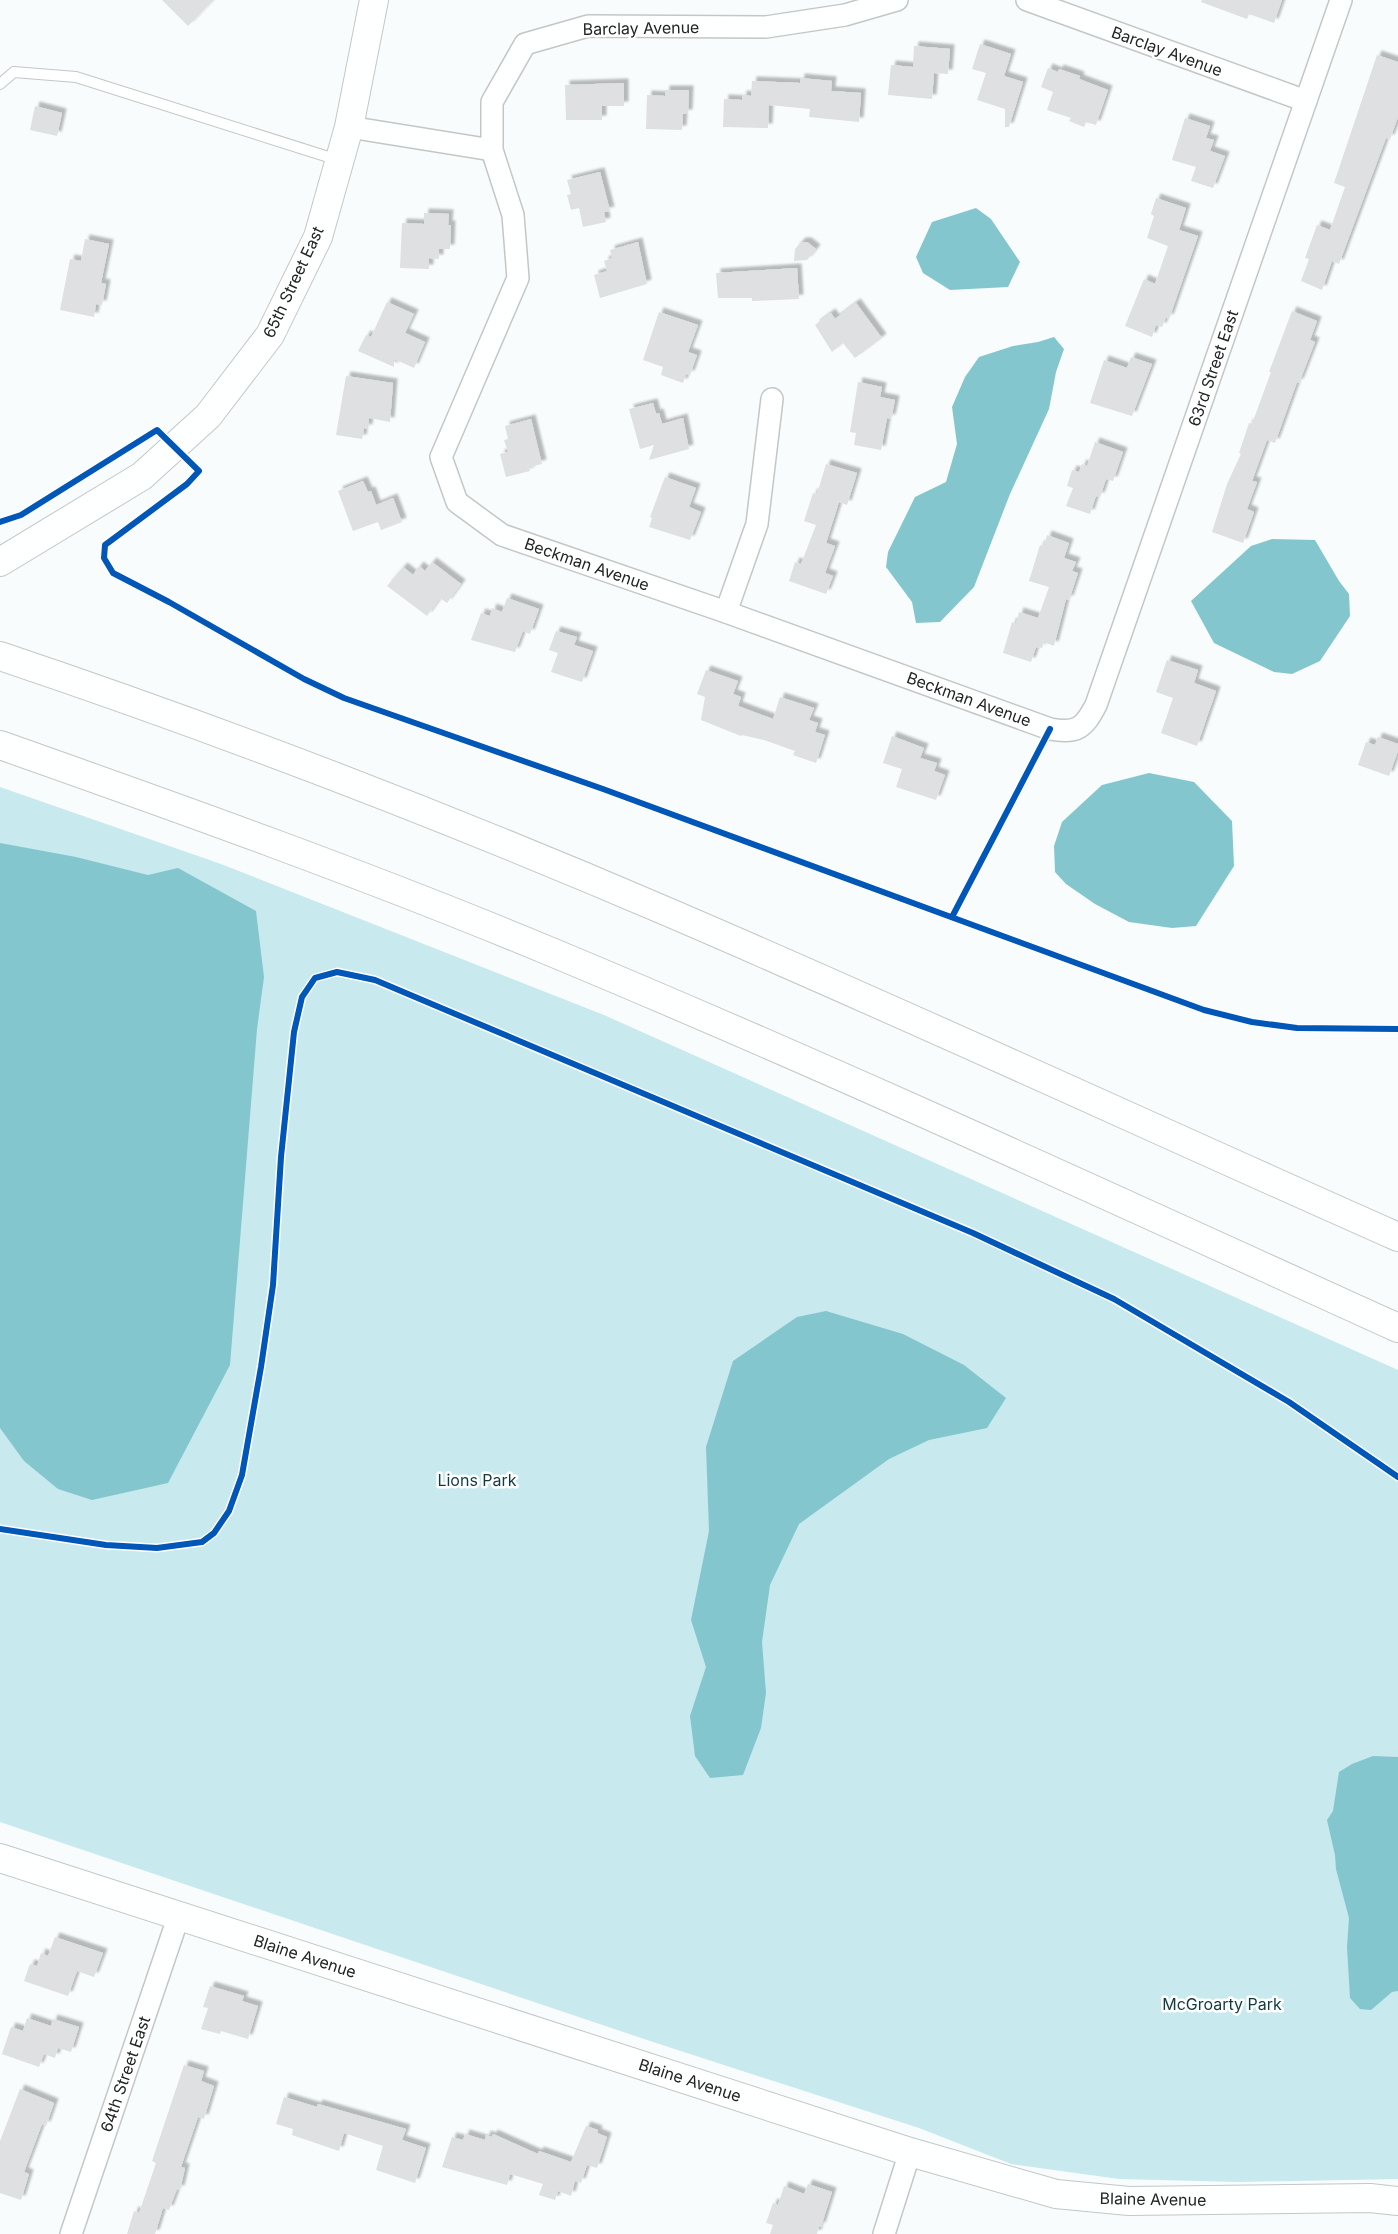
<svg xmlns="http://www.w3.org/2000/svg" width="1398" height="2234" font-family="Inter,sans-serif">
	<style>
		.green { fill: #c8e9ee }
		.water { fill: #84c6ce }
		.building { fill: #dee0e1; filter: url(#shadow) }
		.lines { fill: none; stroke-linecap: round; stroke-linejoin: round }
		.lane-casing { stroke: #c4c7c7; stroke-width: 12 }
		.street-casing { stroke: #c4c7c7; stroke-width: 24 }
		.secondary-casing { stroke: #c4c7c7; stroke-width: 30 }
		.highway-casing { stroke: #c4c7c7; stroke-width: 30 }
		.lane { stroke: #feffff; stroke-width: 10 }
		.street { stroke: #feffff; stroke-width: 21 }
		.secondary { stroke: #feffff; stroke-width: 28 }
		.highway { stroke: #feffff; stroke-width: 28 }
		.cycleway-casing { stroke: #fff; stroke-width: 9 }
		.cycleway { stroke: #0057b8; stroke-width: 6 }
		.labels { text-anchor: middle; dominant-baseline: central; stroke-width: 5; stroke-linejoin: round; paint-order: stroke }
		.street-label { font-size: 16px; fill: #212424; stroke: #fff }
		.park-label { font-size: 16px; fill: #0f3c41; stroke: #fff }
	</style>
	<defs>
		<filter id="shadow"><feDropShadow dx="4.5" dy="-4.5" stdDeviation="1" flood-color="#0004"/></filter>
	</defs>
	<rect width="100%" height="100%" fill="#f8fcfc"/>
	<polygon class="green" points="0,787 221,864 604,1015 1398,1370 1398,2179 1238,2182 1119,2179 1011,2164 919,2128 656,2043 0,1822"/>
	<g class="water">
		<polygon points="976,208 991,219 1020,262 1008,287 950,290 923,273 916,257 932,222"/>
		<polygon points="1054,337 1064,349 1056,372 1049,409 1010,494 974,587 940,622 916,623 912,602 886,567 888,552 915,497 946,482 957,444 952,407 965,377 979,357 1013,346 1038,342"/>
		<polygon points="1272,539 1315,540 1339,581 1349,594 1350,616 1320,661 1292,674 1274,672 1214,643 1191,601 1251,546"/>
		<polygon points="1149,773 1194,782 1232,821 1234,866 1196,926 1172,928 1129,922 1095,904 1066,884 1055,872 1054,846 1062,822 1102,785"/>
		<polygon points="0,843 76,857 148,875 178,868 256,911 264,977 257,1029 230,1365 168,1483 92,1500 58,1489 24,1461 0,1428"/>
		<polygon points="826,1311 903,1334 964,1365 1006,1398 987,1428 929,1440 889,1459 799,1524 770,1585 762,1642 766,1693 761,1728 743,1775 710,1778 695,1756 690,1716 706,1667 691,1620 709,1531 706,1447 733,1361 797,1317"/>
		<polygon points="1373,1756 1398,1757 1398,1991 1392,1992 1371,2010 1360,2009 1350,1998 1347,1947 1349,1918 1336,1869 1335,1855 1327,1820 1333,1811 1339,1772 1352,1764"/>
	</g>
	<g class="building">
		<polygon points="162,0 213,0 188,26"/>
		<polygon points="1202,0 1282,0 1274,23 1249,14 1247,19 1201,2"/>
		<polygon points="980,44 1011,54 1004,76 1023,82 1009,127 1005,127 1005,109 977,100 986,73 972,69"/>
		<polygon points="914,46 950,49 948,74 934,73 932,99 888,95 891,65 913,67"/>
		<polygon points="1377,55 1398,62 1398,117 1390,139 1386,138 1339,264 1332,261 1322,290 1301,281 1309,259 1305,258 1317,225 1330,230 1345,187 1334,183"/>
		<polygon points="1048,68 1058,72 1059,69 1080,76 1079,79 1108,90 1096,125 1086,122 1084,127 1069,121 1071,118 1047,110 1053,92 1041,87"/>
		<polygon points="800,78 832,81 831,91 861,93 859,122 809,117 810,109 769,105 768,128 723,127 724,99 742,100 742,95 751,96 752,81 800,83"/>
		<polygon points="624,83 624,106 602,106 602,120 566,120 565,85"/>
		<polygon points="665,90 689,90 688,114 683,114 682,130 646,129 647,95 665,96"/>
		<polygon points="35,106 62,113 57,136 30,130"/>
		<polygon points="1185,118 1210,126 1206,138 1214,140 1210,151 1225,156 1213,188 1191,181 1196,167 1172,160"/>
		<polygon points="600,172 610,211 604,212 606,222 583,227 579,208 571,210 567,195 571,194 567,180"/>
		<polygon points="1156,198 1186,208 1179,230 1198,236 1169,319 1166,317 1162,327 1156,325 1152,337 1125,326 1144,279 1155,284 1168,246 1147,238 1154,216 1151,214"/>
		<polygon points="424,213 449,214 448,225 451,225 450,249 439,249 439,259 429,258 429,269 400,268 402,223 424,224"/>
		<polygon points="85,239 109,244 101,283 106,284 102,305 96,304 94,317 60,310 70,259 81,261"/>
		<polygon points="638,242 647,284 600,298 594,275 607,271 604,261 612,258 610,250"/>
		<polygon points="801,242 807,242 816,249 807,260 794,261 795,249"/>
		<polygon points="797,268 799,299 752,301 752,298 718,298 716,273"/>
		<polygon points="387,302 414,314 405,333 425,342 414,368 394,359 394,367 358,351 366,335 371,337"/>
		<polygon points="856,303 882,338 855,358 843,343 832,352 815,325 831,313 835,319"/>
		<polygon points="1292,311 1317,321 1310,340 1315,342 1299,383 1297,382 1275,443 1267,440 1252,481 1257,482 1247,509 1254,512 1243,543 1212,532 1227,484 1241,454 1239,453 1249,423 1252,424 1271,372 1269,372"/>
		<polygon points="659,312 698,325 688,352 697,355 690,375 686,374 683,383 661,375 663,367 643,360"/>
		<polygon points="1131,357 1152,364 1132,416 1090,403 1104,360 1127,368"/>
		<polygon points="346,376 393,383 390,422 369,418 368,429 364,428 362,439 336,435"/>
		<polygon points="858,382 882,387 880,397 895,400 891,419 887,418 881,450 854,445 856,433 850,432"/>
		<polygon points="653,403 656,414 659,413 662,424 683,418 689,449 649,460 654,445 640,449 629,409"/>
		<polygon points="531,419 542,464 529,467 530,471 506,477 500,454 508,452 504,440 508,439 505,426"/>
		<polygon points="1095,442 1123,452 1113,481 1106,479 1100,497 1096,496 1090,514 1066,506 1073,488 1067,486 1072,470 1079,472 1082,464 1087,466"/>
		<polygon points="826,464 857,473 847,505 839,502 826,543 835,546 825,573 833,576 826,594 789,581 795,562 801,564 816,525 804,521 813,493 817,494"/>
		<polygon points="665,477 696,488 689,507 701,512 690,540 649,527 652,518 650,517"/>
		<polygon points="363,481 368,492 371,491 376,505 393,498 402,522 381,530 378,522 353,531 338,491"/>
		<polygon points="1047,535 1069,543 1064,558 1076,562 1072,571 1078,573 1069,600 1066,599 1054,646 1044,642 1042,648 1036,647 1031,662 1003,653 1012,622 1016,624 1019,612 1038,618 1049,587 1029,581 1040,545 1044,546"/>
		<polygon points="432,562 461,584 447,603 440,598 427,616 387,586 403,567 413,575 419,566 425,571"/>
		<polygon points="507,598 539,609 530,634 523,631 515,652 471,640 481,613 490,616 492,608 502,612"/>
		<polygon points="556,631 577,637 574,645 593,651 582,682 551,672 558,653 549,650"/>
		<polygon points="1167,660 1198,670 1194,683 1216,691 1197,746 1161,733 1173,698 1156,692"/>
		<polygon points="706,670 738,681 733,694 741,697 738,706 773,719 780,697 814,708 809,720 818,723 815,732 825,735 816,763 793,755 795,751 764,740 742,735 741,736 701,720 705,697 697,694"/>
		<polygon points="892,736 924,748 920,758 937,763 934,771 945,775 936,800 896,787 902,769 883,763"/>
		<polygon points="1378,737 1398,744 1398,751 1389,776 1358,765 1366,742 1375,745"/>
		<polygon points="55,1937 103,1953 94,1977 77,1971 68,1996 24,1981 30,1964 37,1966 41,1953 48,1956"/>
		<polygon points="210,1986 244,1996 242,2001 258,2006 248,2039 221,2031 220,2034 201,2029 208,2008 203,2007"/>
		<polygon points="27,2018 51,2026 53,2019 79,2027 71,2052 58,2048 55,2058 44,2054 39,2067 2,2054 11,2027 23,2031"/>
		<polygon points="184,2065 204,2071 201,2081 214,2086 204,2119 198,2117 181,2167 185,2168 180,2190 177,2189 169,2210 163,2208 155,2234 127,2234 134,2211 139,2213 156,2163 152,2161"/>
		<polygon points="20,2089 54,2103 46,2126 42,2124 24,2172 29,2174 21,2200 0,2193 0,2141"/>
		<polygon points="284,2097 317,2107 318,2104 406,2129 402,2140 426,2148 415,2183 376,2170 383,2146 344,2133 339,2151 292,2135 293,2129 276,2124"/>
		<polygon points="586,2126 598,2130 597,2133 607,2137 597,2168 587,2165 581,2183 575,2181 571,2196 558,2191 555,2200 539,2195 543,2184 510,2174 507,2185 442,2167 452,2137 463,2140 465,2134 485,2140 486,2135 492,2137 493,2134 538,2154 539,2151 571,2162"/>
		<polygon points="808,2184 832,2192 821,2227 819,2226 817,2234 770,2234 773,2225 766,2223 773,2203 778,2205 784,2186 804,2194"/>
	</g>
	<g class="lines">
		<g class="lane-casing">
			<polyline id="lane" points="0,84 14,72 76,77 338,160"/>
		</g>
		<g class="street-casing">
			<g id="street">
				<path d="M897,0L845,15L766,27L588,26L525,44L492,102V150L513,215L518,278L441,457L457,502L502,535L726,612L1050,729C1077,734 1084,728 1096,705L1341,0"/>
				<polyline points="1027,0 1306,101"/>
				<polyline points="349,127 492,150"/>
				<polyline points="726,612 757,524 772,399"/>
				<polyline points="71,2234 179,1915"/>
				<polyline points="884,2234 910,2152"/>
			</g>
		</g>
		<g class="secondary-casing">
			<g id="secondary">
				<polyline points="0,562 142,476 208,416 270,335 318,237 349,127 374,0"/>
				<polyline points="0,1858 910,2152 1056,2194 1129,2201 1370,2198 1398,2201"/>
			</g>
		</g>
		<g class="highway-casing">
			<g id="highway">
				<path d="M0,656C226,732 449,818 668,912C913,1017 1154,1129 1398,1237"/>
				<path d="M0,745C184,810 369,876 549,951C835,1070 1116,1200 1398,1328"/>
			</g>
		</g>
		<use href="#lane" class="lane"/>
		<use href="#street" class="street"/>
		<use href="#secondary" class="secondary"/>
		<use href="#highway" class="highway"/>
		<g class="cycleway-casing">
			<g id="cycleway">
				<polyline points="0,522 21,515 157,430 199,471 187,484 105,545 104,558 113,573 169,602 304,679 344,698 603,789 1204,1010 1252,1022 1297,1028 1398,1029"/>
				<polyline points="952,917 1050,729"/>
				<polyline points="0,1529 106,1545 157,1548 202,1542 214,1533 229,1511 242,1475 261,1367 273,1285 281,1157 294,1032 302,997 315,978 337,972 375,980 973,1233 1114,1299 1289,1402 1398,1477"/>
			</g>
		</g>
		<use href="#cycleway" class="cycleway"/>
	</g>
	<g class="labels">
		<g class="street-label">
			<text transform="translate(641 28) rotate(-1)">Barclay Avenue</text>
			<text transform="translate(1167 51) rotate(20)">Barclay Avenue</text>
			<text transform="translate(293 282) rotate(-65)">65th Street East</text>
			<text transform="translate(1213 368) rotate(-71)">63rd Street East</text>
			<text transform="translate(587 564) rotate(19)">Beckman Avenue</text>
			<text transform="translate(969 699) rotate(20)">Beckman Avenue</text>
			<text transform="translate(305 1956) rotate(18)">Blaine Avenue</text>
			<text transform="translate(125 2074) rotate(-71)">64th Street East</text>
			<text transform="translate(690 2080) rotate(18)">Blaine Avenue</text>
			<text transform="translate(1153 2199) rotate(1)">Blaine Avenue</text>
		</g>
		<g class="park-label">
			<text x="477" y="1480">Lions Park</text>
			<text x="1222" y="2004">McGroarty Park</text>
		</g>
	</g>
</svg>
